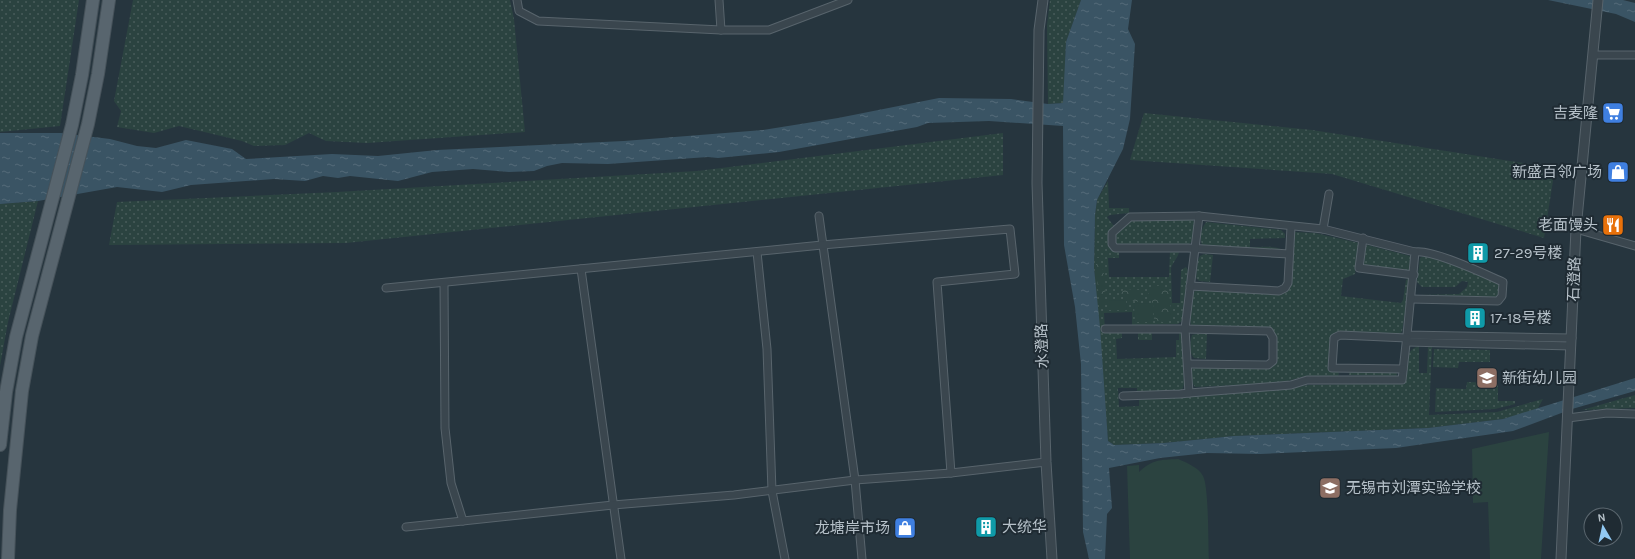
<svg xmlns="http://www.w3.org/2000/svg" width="1635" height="559" font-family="Karla,'Noto Sans SC',sans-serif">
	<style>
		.grass { fill: url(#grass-dots) }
		.forest { fill: url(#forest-crowns) }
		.pitch { fill: #2b4340 }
		.water { fill: url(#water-ripples) }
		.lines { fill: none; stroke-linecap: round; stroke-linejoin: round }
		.minor-casing { stroke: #58646c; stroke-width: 9 }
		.tertiary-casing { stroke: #58646c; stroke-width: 11 }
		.primary-casing { stroke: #46525a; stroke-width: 14 }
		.minor { stroke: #3a464e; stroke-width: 7 }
		.tertiary { stroke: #3a464e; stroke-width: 9 }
		.primary { stroke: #58656e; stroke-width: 12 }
		.labels { text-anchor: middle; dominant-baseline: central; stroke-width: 4; stroke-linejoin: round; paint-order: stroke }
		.poi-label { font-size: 15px; fill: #b6c1c9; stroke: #1f2b33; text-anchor: start }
		.street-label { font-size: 15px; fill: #b6c1c9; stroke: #1f2b33 }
	</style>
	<defs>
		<pattern id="grass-dots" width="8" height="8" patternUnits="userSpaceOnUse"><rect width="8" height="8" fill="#2b4340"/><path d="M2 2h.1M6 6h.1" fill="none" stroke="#485c5a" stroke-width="1.8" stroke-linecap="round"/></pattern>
		<pattern id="forest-crowns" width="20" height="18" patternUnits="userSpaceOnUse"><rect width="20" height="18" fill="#2b4340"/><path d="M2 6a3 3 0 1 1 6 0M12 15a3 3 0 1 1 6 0" fill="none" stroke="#485c5a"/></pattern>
		<pattern id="water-ripples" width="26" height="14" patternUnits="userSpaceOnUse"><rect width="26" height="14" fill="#3a5464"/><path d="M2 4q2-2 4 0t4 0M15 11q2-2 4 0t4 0" fill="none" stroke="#546b79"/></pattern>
	</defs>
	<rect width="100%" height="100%" fill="#26353e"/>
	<g class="grass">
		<polygon points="0,0 79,0 60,126 0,132"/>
		<polygon points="133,0 510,0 514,19 525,132 367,143 326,141 309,133 285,145 254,146 242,141 179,126 154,133 117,127 121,111 114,101"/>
		<polygon points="1050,0 1081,0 1066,42 1064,103 1048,104 1047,25"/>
		<polygon points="1144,113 1312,130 1555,168 1544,238 1332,174 1130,160"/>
		<polygon points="1003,133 1003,175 346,243 109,245 117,202 337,192 697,171"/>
		<path d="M1108,181L1109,208H1129V213L1110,215L1107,217L1114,226L1109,244L1111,251H1119V258H1108L1109,277H1169L1170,251H1177L1179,252C1178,258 1173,262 1171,268L1172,303H1180L1181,270L1186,267L1188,270L1182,321L1178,324L1132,325V312L1104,313L1105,332H1122V338L1116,339L1117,359L1176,357V340H1179V332H1182L1184,384L1183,388L1180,392L1137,393V388H1118L1119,407L1139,406V399L1277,390L1309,385L1405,383C1407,369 1403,350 1419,346V373H1427L1428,346L1432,347L1429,415L1497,412L1543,399L1537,410L1503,419L1428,428L1234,436L1164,443L1114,445L1108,441L1094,268L1095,215L1097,200Z"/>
		<polygon points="38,201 8,322 0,366 0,204"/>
		<polygon points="1191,218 1195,223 1193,241 1187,245 1118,247 1115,244 1115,233 1131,219"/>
		<path d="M1206,222L1281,230L1285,234V238L1250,239V247C1260,248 1277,244 1285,252L1204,248C1198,240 1201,229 1206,222Z"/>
		<path d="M1294,232L1315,233L1359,243L1355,274L1343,279L1341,296L1401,303L1403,300L1406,280L1408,279L1410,280L1402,332L1399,334L1339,333L1331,337L1329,370L1338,371L1339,374L1338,376H1306L1280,383L1195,387C1191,382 1192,376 1192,369L1196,366L1269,367L1274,334L1192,326C1187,319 1192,302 1193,293L1198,289L1283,293Z"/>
		<path d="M1367,245L1410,256L1411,261L1409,271L1405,272L1363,266C1361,259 1363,251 1367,245Z"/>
		<polygon points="1204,254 1213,255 1210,282 1199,281 1196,278 1198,260 1200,256"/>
		<polygon points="1425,255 1496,281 1499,285 1498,296 1494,298 1420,295 1459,294 1467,287 1468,282 1462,281 1455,287 1422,287 1417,282 1420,258"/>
		<rect x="1138" y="332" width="14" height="8"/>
		<path d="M1196,334H1207L1206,359L1194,358C1189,353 1190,342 1192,335Z"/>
		<polygon points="1434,349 1490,350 1490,362 1459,362 1458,368 1433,367"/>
		<polygon points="1350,371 1396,372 1397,374 1396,376 1349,375"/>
		<polygon points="1467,382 1498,383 1498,401 1515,401 1515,404 1495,409 1435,412 1436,388 1466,389"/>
		<polygon points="1635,395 1635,408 1582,410"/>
	</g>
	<g class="forest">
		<path d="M1096,258H1099C1106,275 1107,291 1103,309H1100L1096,269Z"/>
		<path d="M1161,285L1169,289L1170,304L1173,315L1170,321C1164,322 1160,323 1154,319L1153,304L1148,297V291L1154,287Z"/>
		<polygon points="1125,289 1140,290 1140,300 1137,302 1121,296 1121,292"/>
	</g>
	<g class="pitch">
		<polygon points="1126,300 1127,310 1109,310 1109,301"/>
		<polygon points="1151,303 1151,322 1135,322 1134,304"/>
		<polygon points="1549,432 1541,559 1490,559 1488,502 1473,503 1472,449"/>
		<path d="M1178,459C1187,463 1198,467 1203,476C1209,487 1208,544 1209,559H1130L1127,466L1139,465V472C1153,459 1160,460 1178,459Z"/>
	</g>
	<g class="water">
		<polygon points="1081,0 1132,0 1128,29 1135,44 1130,119 1123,149 1097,200 1095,215 1094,268 1100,327 1108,441 1114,445 1164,443 1234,436 1428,428 1503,419 1635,378 1635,391 1572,409 1513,431 1396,448 1260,454 1207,453 1160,458 1109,468 1112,508 1107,514 1105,559 1089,559 1083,532 1081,364 1075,307 1064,245 1063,126 989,121 928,123 917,127 779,152 718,158 708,157 608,164 562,163 547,166 534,171 509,172 473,169 432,172 398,181 350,176 338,178 323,176 305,181 274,179 191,185 162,192 117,187 38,201 0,204 0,133 61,133 110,139 137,146 156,148 186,140 232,149 246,159 332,154 378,156 437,150 624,141 763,130 838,118 939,98 1011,99 1048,104 1063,103 1066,42"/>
		<polygon points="1548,0 1623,0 1635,3 1635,22 1616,14"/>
	</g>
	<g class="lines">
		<g class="minor-casing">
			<g id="minor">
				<polyline points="517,0 519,11 538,21 721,30 769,30 848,0"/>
				<polyline points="719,0 721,30"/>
				<polyline points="1593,55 1635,55"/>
				<polyline points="819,216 855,480 862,559"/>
				<polyline points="1199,216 1130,217 1112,233 1112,244 1115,248 1188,248 1289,254"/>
				<polyline points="1323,229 1329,194"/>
				<polyline points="1576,229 1635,246"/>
				<polyline points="1363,238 1359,268 1414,275"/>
				<polyline points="757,252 767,349 772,491 785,559"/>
				<polyline points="581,269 621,559"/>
				<polyline points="444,283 445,428 451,483 463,521"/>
				<polyline points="1190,286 1279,291 1285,288 1288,283 1291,227"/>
				<polyline points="386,288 822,245 1010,229 1015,274 937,282 951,473"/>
				<path d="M1411,299L1498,301L1502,296L1503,282C1485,274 1432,249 1415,252"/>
				<polyline points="1105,329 1185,329 1269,331 1273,338 1273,361 1268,365 1188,364"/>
				<polyline points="1407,335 1402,380 1307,380 1291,385 1189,393 1185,329 1199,216 1323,229 1415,252 1407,335 1572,338"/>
				<polyline points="1407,342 1571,346"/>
				<polyline points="1403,369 1332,368 1334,338 1340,335 1407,338"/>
				<polyline points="1123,396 1180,394 1189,393"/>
				<polyline points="1568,418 1607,413 1635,414"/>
				<polyline points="406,527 613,505 734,495 855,480 951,473 1046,462"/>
			</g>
		</g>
		<g class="tertiary-casing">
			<g id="tertiary">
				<polyline points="1043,0 1039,30 1037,183 1046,462 1052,559"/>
				<polyline points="1561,559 1576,229 1598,0"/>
			</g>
		</g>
		<g class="primary-casing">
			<g id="primary">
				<polyline points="0,445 6,392 16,337 72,125 82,75 93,0"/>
				<polyline points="8,559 10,510 22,391 32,336 88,124 98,74 109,0"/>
			</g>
		</g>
		<use href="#minor" class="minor"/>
		<use href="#tertiary" class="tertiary"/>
		<use href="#primary" class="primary"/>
	</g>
	<defs>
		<g id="supermarket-square" transform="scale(1.15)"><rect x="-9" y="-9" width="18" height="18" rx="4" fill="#3f7fe0" stroke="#1f2b33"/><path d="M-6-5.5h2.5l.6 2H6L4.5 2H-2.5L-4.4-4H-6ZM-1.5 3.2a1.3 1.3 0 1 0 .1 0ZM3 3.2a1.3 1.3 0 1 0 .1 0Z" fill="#fff"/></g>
		<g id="shop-square" transform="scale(1.15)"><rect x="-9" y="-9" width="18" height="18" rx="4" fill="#3f7fe0" stroke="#1f2b33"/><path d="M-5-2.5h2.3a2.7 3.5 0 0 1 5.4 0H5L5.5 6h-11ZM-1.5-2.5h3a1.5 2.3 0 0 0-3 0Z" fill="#fff"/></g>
		<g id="restaurant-square" transform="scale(1.15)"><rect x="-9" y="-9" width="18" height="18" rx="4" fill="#e8710a" stroke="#1f2b33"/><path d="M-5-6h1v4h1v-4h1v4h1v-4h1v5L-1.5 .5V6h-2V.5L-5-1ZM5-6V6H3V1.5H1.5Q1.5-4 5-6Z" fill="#fff"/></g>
		<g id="building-square" transform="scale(1.15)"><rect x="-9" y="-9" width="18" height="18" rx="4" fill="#0f9aa8" stroke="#1f2b33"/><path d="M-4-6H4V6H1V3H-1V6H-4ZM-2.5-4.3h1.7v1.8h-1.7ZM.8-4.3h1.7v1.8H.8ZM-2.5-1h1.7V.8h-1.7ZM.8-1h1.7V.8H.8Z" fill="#fff"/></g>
		<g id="school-square" transform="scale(1.15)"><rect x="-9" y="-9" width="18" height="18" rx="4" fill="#8d6e63" stroke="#1f2b33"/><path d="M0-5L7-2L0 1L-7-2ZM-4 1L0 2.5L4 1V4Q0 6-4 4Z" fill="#fff"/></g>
	</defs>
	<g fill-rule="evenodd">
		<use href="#supermarket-square" x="1613" y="113"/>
		<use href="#shop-square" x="1618" y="172"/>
		<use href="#restaurant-square" x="1613" y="225"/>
		<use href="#building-square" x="1478" y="253"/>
		<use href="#building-square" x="1475" y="318"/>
		<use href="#school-square" x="1487" y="378"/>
		<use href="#school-square" x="1330" y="488"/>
		<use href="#building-square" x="986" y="527"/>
		<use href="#shop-square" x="905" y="528"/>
	</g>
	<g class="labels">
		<g class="poi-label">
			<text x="1598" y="113" text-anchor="end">吉麦隆</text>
			<text x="1602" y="172" text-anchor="end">新盛百邻广场</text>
			<text x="1598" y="225" text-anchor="end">老面馒头</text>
			<text x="1494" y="253">27-29号楼</text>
			<text x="1490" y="318">17-18号楼</text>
			<text x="1502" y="378">新街幼儿园</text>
			<text x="1346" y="488">无锡市刘潭实验学校</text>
			<text x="1002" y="527">大统华</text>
			<text x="890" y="528" text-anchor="end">龙塘岸市场</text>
		</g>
		<g class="street-label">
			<text transform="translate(1574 279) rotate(-88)">石澄路</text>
			<text transform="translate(1042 346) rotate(-92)">水澄路</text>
		</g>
	</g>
	<g transform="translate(1603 527) rotate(351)"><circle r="19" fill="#1f2b33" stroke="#5b676f"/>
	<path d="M0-3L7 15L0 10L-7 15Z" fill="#91c9f3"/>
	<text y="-6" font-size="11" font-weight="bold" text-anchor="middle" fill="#b6c1c9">N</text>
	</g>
</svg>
